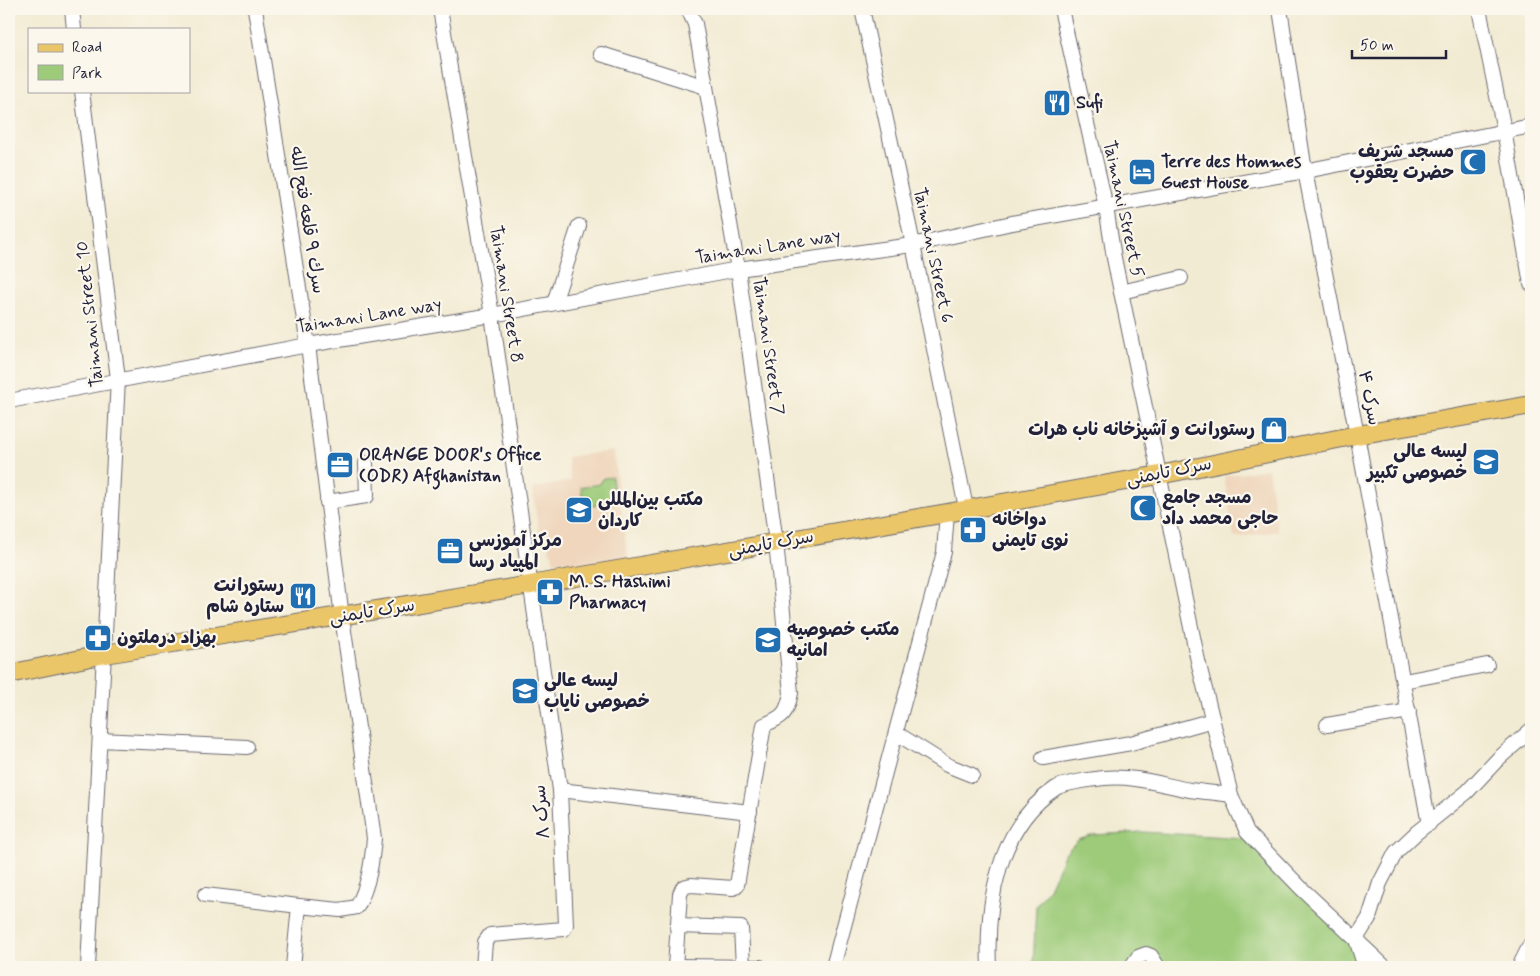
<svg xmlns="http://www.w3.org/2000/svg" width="1540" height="976" font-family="Mynerve,'Playpen Sans Arabic',sans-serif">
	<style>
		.built { fill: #efd6bc }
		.green { fill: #9dcb79; stroke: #60765a }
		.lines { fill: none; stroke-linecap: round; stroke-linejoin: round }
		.minor-casing { stroke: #6b6870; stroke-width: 16 }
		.major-casing { stroke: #6b6870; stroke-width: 20 }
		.minor { stroke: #fff; stroke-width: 14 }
		.major { stroke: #ebc669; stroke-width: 18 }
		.labels { text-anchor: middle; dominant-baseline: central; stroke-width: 4.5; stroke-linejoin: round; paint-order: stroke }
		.poi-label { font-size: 18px; font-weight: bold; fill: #22223b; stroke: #fbf7ec; text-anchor: start }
		.street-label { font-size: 18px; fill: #22223b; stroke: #fbf7ec }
	</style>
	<rect width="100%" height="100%" fill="#fbf7ec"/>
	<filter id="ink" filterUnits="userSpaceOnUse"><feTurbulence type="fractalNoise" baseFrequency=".02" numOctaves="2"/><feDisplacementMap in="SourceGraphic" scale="10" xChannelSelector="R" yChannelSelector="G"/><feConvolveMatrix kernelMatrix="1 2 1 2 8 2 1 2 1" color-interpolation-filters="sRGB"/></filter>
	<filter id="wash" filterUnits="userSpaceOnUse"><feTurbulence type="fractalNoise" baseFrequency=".0096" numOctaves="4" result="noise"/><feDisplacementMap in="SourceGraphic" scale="20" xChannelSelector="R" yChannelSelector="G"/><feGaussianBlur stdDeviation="1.12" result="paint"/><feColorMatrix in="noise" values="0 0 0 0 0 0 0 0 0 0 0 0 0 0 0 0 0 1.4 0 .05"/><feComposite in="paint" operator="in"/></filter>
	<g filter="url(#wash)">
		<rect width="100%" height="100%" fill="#f2ebd3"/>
		<g class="built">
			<polygon points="613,451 628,558 566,568 565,560 554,562 552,553 550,553 548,539 540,539 532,489 571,481 567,457"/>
			<polygon points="1268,469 1278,531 1234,538 1224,476"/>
		</g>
		<g class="green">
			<polygon points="612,477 615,503 584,507 581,487 600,484 603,478"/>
			<polygon points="1142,832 1246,838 1350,942 1358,967 1033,967 1036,906 1049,888 1065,853 1078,840 1094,835"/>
		</g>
	</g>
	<g filter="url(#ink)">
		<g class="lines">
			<g class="minor-casing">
				<g id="minor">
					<polyline points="72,9 74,29"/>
					<path d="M255,9L308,345L342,617L374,838C372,862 369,885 357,907L340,910L299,906L293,967"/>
					<polyline points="440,9 492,315 560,790 566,925 564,929 490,935 485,942 483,967"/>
					<polyline points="862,9 910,230 966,508"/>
					<polyline points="1061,9 1106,207 1114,258 1198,661 1231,795 1247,832 1301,888 1385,967"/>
					<polyline points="1280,9 1305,171 1357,435 1429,824"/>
					<polyline points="1479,9 1504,130 1531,284"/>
					<polyline points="601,54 706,87"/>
					<polyline points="82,91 118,379 88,967"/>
					<polyline points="1121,292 1181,278"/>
					<polyline points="554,303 579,226"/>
					<polyline points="9,401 308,345 492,315 738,269 912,245 1012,223 1305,171 1531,126"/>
					<polyline points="327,502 367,496 366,463"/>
					<polyline points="1404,681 1487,665"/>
					<polyline points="1327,725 1409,711"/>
					<polyline points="896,733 947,765 972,775"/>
					<polyline points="100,740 247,747"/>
					<polyline points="1043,758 1131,743 1213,720"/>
					<polyline points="560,790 750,812"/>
					<polyline points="205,895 299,906"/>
					<polyline points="677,926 741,928 743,967"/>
					<polyline points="676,966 760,967"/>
					<path d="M675,967L680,894L683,887L691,885L733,888L737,885L764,725C783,717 787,714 791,693L776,542L738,269L695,24L688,9"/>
					<polyline points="833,967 944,552 947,513"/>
					<path d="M989,967C986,903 998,826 1056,788C1064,783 1094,779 1104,778C1134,775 1162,785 1190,790C1204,792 1218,793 1231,795"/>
					<polyline points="1131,967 1138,957 1146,954 1151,956 1158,967"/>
					<polyline points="1365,967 1356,939 1369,918 1380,883 1396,852 1416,833 1467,792 1498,759 1531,730"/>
					<polyline points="1522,967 1521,963 1531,943"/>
				</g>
			</g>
			<g class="major-casing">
				<polyline id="major" points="9,674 105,654 530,585 947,513 1159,475 1357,435 1531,405"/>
			</g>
			<use href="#minor" class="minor"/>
			<use href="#major" class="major"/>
		</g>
	</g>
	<defs>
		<g id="restaurant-square" transform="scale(1.4375)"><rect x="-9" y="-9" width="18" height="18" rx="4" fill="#1f6fb2" stroke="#fbf7ec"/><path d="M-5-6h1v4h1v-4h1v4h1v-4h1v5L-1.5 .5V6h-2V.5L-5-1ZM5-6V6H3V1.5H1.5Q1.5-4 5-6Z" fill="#fff"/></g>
		<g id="mosque-square" transform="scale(1.4375)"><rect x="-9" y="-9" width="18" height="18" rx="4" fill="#1f6fb2" stroke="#fbf7ec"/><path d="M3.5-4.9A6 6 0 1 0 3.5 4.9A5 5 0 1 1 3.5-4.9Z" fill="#fff"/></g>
		<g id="hotel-square" transform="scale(1.4375)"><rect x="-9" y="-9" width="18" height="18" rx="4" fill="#1f6fb2" stroke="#fbf7ec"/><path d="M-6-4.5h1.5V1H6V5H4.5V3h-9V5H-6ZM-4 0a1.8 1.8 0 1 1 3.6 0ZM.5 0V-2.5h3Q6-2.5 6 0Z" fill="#fff"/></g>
		<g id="shop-square" transform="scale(1.4375)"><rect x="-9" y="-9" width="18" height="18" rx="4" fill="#1f6fb2" stroke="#fbf7ec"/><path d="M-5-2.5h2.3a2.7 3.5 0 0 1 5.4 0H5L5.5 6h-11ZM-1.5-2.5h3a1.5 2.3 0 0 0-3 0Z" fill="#fff"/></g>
		<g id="school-square" transform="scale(1.4375)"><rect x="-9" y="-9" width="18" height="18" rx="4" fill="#1f6fb2" stroke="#fbf7ec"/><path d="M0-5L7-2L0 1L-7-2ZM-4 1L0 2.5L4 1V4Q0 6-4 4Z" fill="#fff"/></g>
		<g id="office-square" transform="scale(1.4375)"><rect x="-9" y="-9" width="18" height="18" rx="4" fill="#1f6fb2" stroke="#fbf7ec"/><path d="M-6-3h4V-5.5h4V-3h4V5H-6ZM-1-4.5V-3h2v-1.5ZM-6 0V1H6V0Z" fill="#fff"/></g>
		<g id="pharmacy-square" transform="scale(1.4375)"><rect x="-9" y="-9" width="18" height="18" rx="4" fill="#1f6fb2" stroke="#fbf7ec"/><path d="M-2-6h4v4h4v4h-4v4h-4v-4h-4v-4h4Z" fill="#fff"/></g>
	</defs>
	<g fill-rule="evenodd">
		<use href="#restaurant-square" x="1057" y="103"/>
		<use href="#mosque-square" x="1473" y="162"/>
		<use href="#hotel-square" x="1142" y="172"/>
		<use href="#shop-square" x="1274" y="430"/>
		<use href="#school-square" x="1486" y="462"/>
		<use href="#office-square" x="340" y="465"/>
		<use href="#mosque-square" x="1143" y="508"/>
		<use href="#school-square" x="579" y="510"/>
		<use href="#pharmacy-square" x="973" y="530"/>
		<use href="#office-square" x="450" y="551"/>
		<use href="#pharmacy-square" x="550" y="592"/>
		<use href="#restaurant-square" x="303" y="596"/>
		<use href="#pharmacy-square" x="98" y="638"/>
		<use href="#school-square" x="768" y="640"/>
		<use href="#school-square" x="525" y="691"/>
	</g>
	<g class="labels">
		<g class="poi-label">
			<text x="1076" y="103">Sufi</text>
			<text x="1454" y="152" text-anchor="end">مسجد شریف<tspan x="1454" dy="21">حضرت یعقوب</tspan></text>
			<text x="1161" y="162">Terre des Hommes<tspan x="1161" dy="21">Guest House</tspan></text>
			<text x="1255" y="430" text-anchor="end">رستورانت و آشپزخانه ناب هرات</text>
			<text x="1467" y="452" text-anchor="end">لیسه عالی<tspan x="1467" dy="21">خصوصی تکبیر</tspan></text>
			<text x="359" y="455">ORANGE DOOR's Office<tspan x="359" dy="21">(ODR) Afghanistan</tspan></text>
			<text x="1162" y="498">مسجد جامع<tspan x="1162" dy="21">حاجی محمد داد</tspan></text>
			<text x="598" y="500">مکتب بین‌المللی<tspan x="598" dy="21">کاردان</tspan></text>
			<text x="992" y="520">دواخانه<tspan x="992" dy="21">نوی تایمنی</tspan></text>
			<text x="469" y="541">مرکز آموزسی<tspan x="469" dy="21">المپیاد رسا</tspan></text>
			<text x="569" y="582">M. S. Hashimi<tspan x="569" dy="21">Pharmacy</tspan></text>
			<text x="284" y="586" text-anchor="end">رستورانت<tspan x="284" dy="21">ستاره شام</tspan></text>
			<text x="787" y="630">مکتب خصوصیه<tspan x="787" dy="21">امانیه</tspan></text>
			<text x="117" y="638">بهزاد درملتون</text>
			<text x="544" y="681">لیسه عالی<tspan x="544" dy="21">خصوصی نایاب</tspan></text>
		</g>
		<g class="street-label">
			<text transform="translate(1123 209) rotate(78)">Taimani Street 5</text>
			<text transform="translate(307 220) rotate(81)">سرك ٩ قلعه فتح الله</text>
			<text transform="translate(768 247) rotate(-9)">Taimani Lane way</text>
			<text transform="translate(933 255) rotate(78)">Taimani Street 6</text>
			<text transform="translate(506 294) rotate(81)">Taimani Street 8</text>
			<text transform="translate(90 314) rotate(-96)">Taimani Street 10</text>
			<text transform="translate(369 316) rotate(-9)">Taimani Lane way</text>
			<text transform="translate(768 346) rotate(82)">Taimani Street 7</text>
			<text transform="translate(1369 398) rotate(79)">سرک ۴</text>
			<text transform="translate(1169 472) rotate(-11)">سرک تایمنی</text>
			<text transform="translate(771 544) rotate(-10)">سرک تایمنی</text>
			<text transform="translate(372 612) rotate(-9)">سرک تایمنی</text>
			<text transform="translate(542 812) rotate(-95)">سرک ۸</text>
		</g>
	</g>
	<rect width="1540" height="976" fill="none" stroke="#fbf7ec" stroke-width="30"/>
	<rect x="28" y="28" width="162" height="65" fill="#fbf7ec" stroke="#a4a2a5"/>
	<rect x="38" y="44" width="25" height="8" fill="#ebc669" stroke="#a4a2a5"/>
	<text x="72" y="52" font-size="15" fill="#22223b">Road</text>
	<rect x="38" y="65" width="25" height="15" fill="#9dcb79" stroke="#a4a2a5"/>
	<text x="72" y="78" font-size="15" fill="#22223b">Park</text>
	<path d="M1352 50v8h94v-8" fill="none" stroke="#22223b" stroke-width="2.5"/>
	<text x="1360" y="50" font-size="15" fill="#22223b" stroke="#fbf7ec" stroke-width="4" paint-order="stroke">50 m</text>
</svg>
